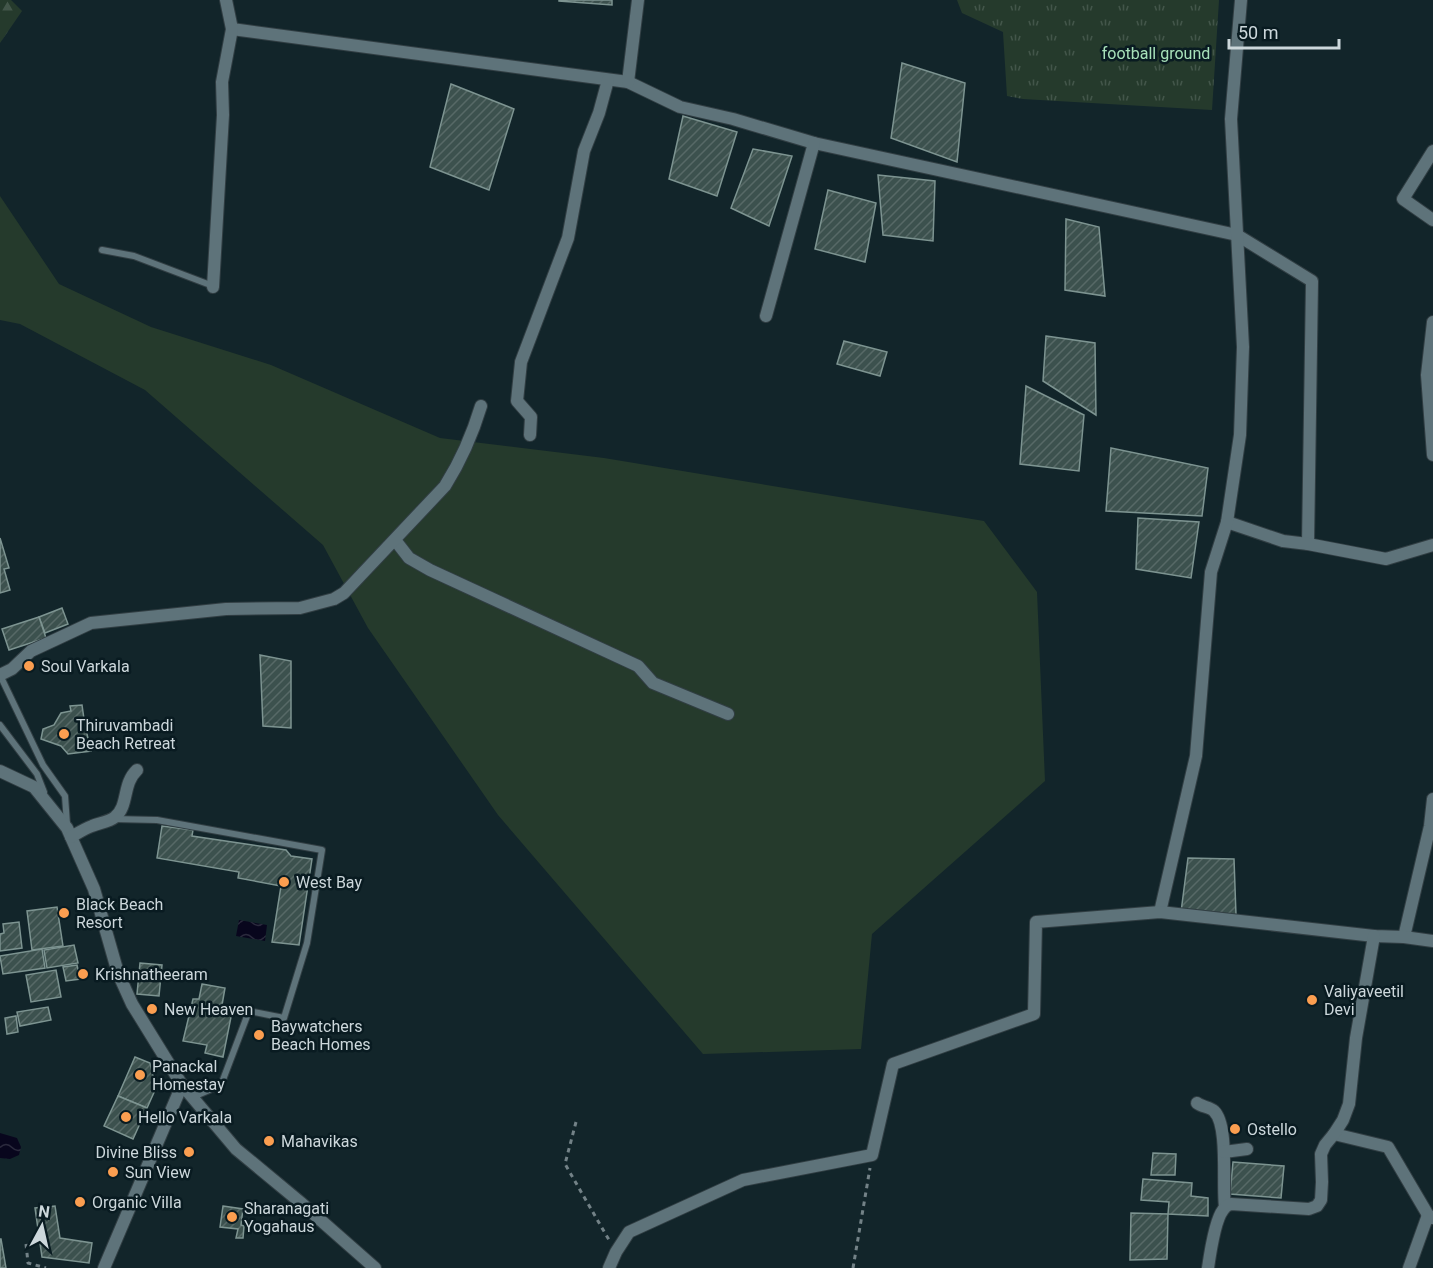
<svg xmlns="http://www.w3.org/2000/svg" width="1433" height="1268" font-family="Roboto,sans-serif">
	<style>
		.grass { fill: #253a2c }
		.forest { fill: url(#forest-firs) }
		.park { fill: url(#park-tufts) }
		.water { fill: url(#water-waves) }
		.building { fill: url(#building-hatch); stroke: #7d9491; stroke-width: 1.5 }
		.lines { fill: none; stroke-linecap: round; stroke-linejoin: round }
		.lane-casing { stroke: #313e43; stroke-width: 8 }
		.street-casing { stroke: #313e43; stroke-width: 14 }
		.path { stroke: #738287; stroke-width: 3; stroke-dasharray: 4.5 4.5; stroke-linecap: butt }
		.lane { stroke: #5e737a; stroke-width: 6 }
		.street { stroke: #5e737a; stroke-width: 12 }
		.poi-dot { fill: #fb9e50; stroke: #091b21; stroke-width: 2 }
		.labels { text-anchor: middle; dominant-baseline: central; stroke-width: 5; stroke-linejoin: round; paint-order: stroke }
		.park-label { font-size: 16px; fill: #a7e0b9; stroke: #091b21 }
		.poi-label { font-size: 16px; fill: #ccd7db; stroke: #091b21; text-anchor: start }
	</style>
	<defs>
		<pattern id="forest-firs" width="22" height="20" patternUnits="userSpaceOnUse" patternTransform="scale(1.5)"><rect width="22" height="20" fill="#253a2c"/><path d="M5 1l3.5 6h-7zM16 11l3.5 6h-7z" fill="#43564a"/></pattern>
		<pattern id="park-tufts" width="24" height="20" patternUnits="userSpaceOnUse" patternTransform="scale(1.5)"><rect width="24" height="20" fill="#253a2c"/><path d="M3 7l-1-3M5 7V3M7 7l1-3M15 17l-1-3M17 17v-4M19 17l1-3" fill="none" stroke="#43564a"/></pattern>
		<pattern id="water-waves" width="16" height="10" patternUnits="userSpaceOnUse" patternTransform="scale(1.5)"><rect width="16" height="10" fill="#08061d"/><path d="M0 5q4-4 8 0t8 0" fill="none" stroke="#2b2a3d"/></pattern>
		<pattern id="building-hatch" width="6" height="6" patternUnits="userSpaceOnUse" patternTransform="scale(1.5)"><rect width="6" height="6" fill="#3c514e"/><path d="M-1 1l2-2M0 6l6-6M5 7l2-2" fill="none" stroke="#576967"/></pattern>
	</defs>
	<rect width="100%" height="100%" fill="#12252a"/>
	<polygon class="grass" points="0,196 59,284 151,327 271,365 440,438 604,458 984,521 1037,592 1045,781 872,934 861,1049 703,1054 498,815 368,628 323,545 145,390 20,324 0,320"/>
	<polygon class="forest" points="0,0 11,0 22,11 0,43"/>
	<polygon class="park" points="957,0 1219,0 1212,110 1023,99 1007,96 1003,32 962,13"/>
	<g class="water">
		<polygon points="239,920 267,925 265,941 236,936"/>
		<polygon points="0,1133 17,1138 21,1147 19,1155 10,1159 0,1158"/>
	</g>
	<g class="building">
		<polygon points="559,0 612,0 612,5 559,1"/>
		<polygon points="902,63 965,83 957,162 891,138"/>
		<polygon points="451,84 514,109 489,190 430,167"/>
		<polygon points="683,116 737,132 717,196 669,179"/>
		<polygon points="753,149 792,156 769,226 731,208"/>
		<polygon points="878,175 935,181 933,241 883,235"/>
		<polygon points="828,190 876,203 865,262 815,249"/>
		<polygon points="1066,219 1099,227 1105,296 1065,290"/>
		<polygon points="1046,336 1095,343 1096,415 1043,381"/>
		<polygon points="844,341 887,352 880,376 837,364"/>
		<polygon points="1026,386 1084,415 1079,471 1020,464"/>
		<polygon points="1111,448 1208,468 1202,516 1106,511"/>
		<polygon points="1138,518 1199,522 1191,578 1136,569"/>
		<polygon points="0,538 9,568 4,569 10,590 0,593"/>
		<polygon points="62,608 68,624 45,633 39,617"/>
		<polygon points="39,617 46,638 9,650 2,629"/>
		<polygon points="260,655 291,661 291,728 263,726"/>
		<polygon points="82,705 84,719 87,719 90,728 86,730 91,751 68,754 61,746 41,739 43,729 54,725 61,713 71,711 70,706"/>
		<polygon points="162,826 193,830 192,836 286,850 291,856 312,859 299,945 272,942 281,886 238,878 239,872 157,858"/>
		<polygon points="1188,858 1234,859 1236,915 1181,912"/>
		<polygon points="57,907 63,946 32,950 27,911"/>
		<polygon points="19,922 22,948 0,951 0,934 4,933 3,924"/>
		<polygon points="74,945 78,963 47,968 44,950"/>
		<polygon points="42,949 45,968 3,974 0,956"/>
		<polygon points="140,963 162,965 159,996 137,994"/>
		<polygon points="77,965 80,979 66,981 63,967"/>
		<polygon points="56,970 61,997 31,1002 26,975"/>
		<polygon points="202,984 225,988 222,1005 233,1007 223,1057 205,1053 207,1045 183,1041 193,999 199,999"/>
		<polygon points="48,1007 51,1020 20,1026 17,1012"/>
		<polygon points="16,1016 18,1032 7,1034 5,1018"/>
		<polygon points="135,1057 150,1063 156,1088 147,1108 118,1096"/>
		<polygon points="118,1096 147,1108 133,1139 104,1126"/>
		<polygon points="1153,1153 1176,1154 1175,1175 1151,1175"/>
		<polygon points="1233,1162 1284,1166 1281,1198 1230,1194"/>
		<polygon points="1143,1179 1192,1183 1191,1196 1208,1198 1208,1216 1168,1214 1169,1202 1141,1200"/>
		<polygon points="55,1206 60,1238 92,1243 89,1263 42,1257 35,1208"/>
		<polygon points="223,1206 243,1209 241,1225 244,1226 243,1238 236,1238 238,1229 220,1227"/>
		<polygon points="1131,1213 1168,1214 1167,1259 1130,1260"/>
		<polygon points="0,1239 1,1239 6,1268 0,1268"/>
	</g>
	<g class="lines">
		<g class="lane-casing">
			<g id="lane">
				<polyline points="102,250 134,256 213,286"/>
				<polyline points="0,675 43,765 65,796 67,824"/>
				<polyline points="0,725 37,774 44,792"/>
				<polyline points="113,819 157,820 322,850 307,943 284,1018 249,1011 221,1085 193,1097"/>
			</g>
		</g>
		<g class="street-casing">
			<g id="street">
				<polyline points="232,29 628,82 680,107 733,119 814,143 1237,235 1312,281 1308,544"/>
				<polyline points="628,82 638,0"/>
				<polyline points="1433,151 1403,199 1433,220"/>
				<polyline points="213,287 223,115 222,82 232,29 226,0"/>
				<polyline points="766,316 814,143"/>
				<polyline points="1433,322 1427,375 1433,455"/>
				<polyline points="530,435 531,417 517,401 521,362 568,238 584,151 599,113 608,80"/>
				<polyline points="1227,522 1283,541 1308,544 1386,559 1433,545"/>
				<polyline points="395,540 409,558 430,570 638,666 653,683 728,714"/>
				<path d="M0,675L12,669L31,651L91,623L226,609L300,608L334,599L344,593L445,486C462,459 472,436 481,406"/>
				<polyline points="0,771 34,787 67,828 94,889 118,973 132,1004 182,1085 236,1149 300,1202 375,1268"/>
				<path d="M71,837C78,833 84,829 92,826C99,823 109,822 115,817C129,806 122,784 137,770"/>
				<polyline points="1160,912 1196,756 1211,572 1227,522 1240,435 1243,347 1231,119 1241,0"/>
				<polyline points="1404,937 1430,826 1433,799"/>
				<path d="M1197,1103C1202,1107 1210,1107 1214,1111C1229,1125 1222,1185 1225,1207"/>
				<polyline points="1334,1134 1388,1147 1428,1215 1433,1218"/>
				<polyline points="1224,1152 1247,1149"/>
				<polyline points="104,1268 182,1085"/>
				<polyline points="609,1268 616,1252 629,1232 743,1180 872,1155 893,1064 1034,1014 1036,922 1160,912 1374,936 1404,937 1433,941"/>
				<path d="M1208,1268C1210,1254 1215,1220 1223,1210C1226,1206 1226,1206 1231,1204L1309,1209L1317,1206L1321,1200L1322,1182L1321,1154L1325,1145L1334,1134L1343,1120L1349,1104L1356,1038L1374,936"/>
				<polyline points="1409,1268 1428,1215"/>
			</g>
		</g>
		<g class="path">
			<polyline points="576,1122 565,1164 609,1240"/>
			<polyline points="26,1244 28,1263 46,1268"/>
			<polyline points="853,1268 870,1168"/>
		</g>
		<use href="#lane" class="lane"/>
		<use href="#street" class="street"/>
	</g>
	<g class="poi-dot">
		<circle cx="29" cy="666" r="6"/>
		<circle cx="64" cy="734" r="6"/>
		<circle cx="284" cy="882" r="6"/>
		<circle cx="64" cy="913" r="6"/>
		<circle cx="83" cy="974" r="6"/>
		<circle cx="1312" cy="1000" r="6"/>
		<circle cx="152" cy="1009" r="6"/>
		<circle cx="259" cy="1035" r="6"/>
		<circle cx="140" cy="1075" r="6"/>
		<circle cx="126" cy="1117" r="6"/>
		<circle cx="1235" cy="1129" r="6"/>
		<circle cx="269" cy="1141" r="6"/>
		<circle cx="189" cy="1152" r="6"/>
		<circle cx="113" cy="1172" r="6"/>
		<circle cx="80" cy="1202" r="6"/>
		<circle cx="232" cy="1217" r="6"/>
	</g>
	<g class="labels">
		<g class="park-label">
			<text x="1156" y="53">football ground</text>
		</g>
		<g class="poi-label">
			<text x="41" y="666">Soul Varkala</text>
			<text x="76" y="725">Thiruvambadi<tspan x="76" dy="18">Beach Retreat</tspan></text>
			<text x="296" y="882">West Bay</text>
			<text x="76" y="904">Black Beach<tspan x="76" dy="18">Resort</tspan></text>
			<text x="95" y="974">Krishnatheeram</text>
			<text x="1324" y="991">Valiyaveetil<tspan x="1324" dy="18">Devi</tspan></text>
			<text x="164" y="1009">New Heaven</text>
			<text x="271" y="1026">Baywatchers<tspan x="271" dy="18">Beach Homes</tspan></text>
			<text x="152" y="1066">Panackal<tspan x="152" dy="18">Homestay</tspan></text>
			<text x="138" y="1117">Hello Varkala</text>
			<text x="1247" y="1129">Ostello</text>
			<text x="281" y="1141">Mahavikas</text>
			<text x="177" y="1152" text-anchor="end">Divine Bliss</text>
			<text x="125" y="1172">Sun View</text>
			<text x="92" y="1202">Organic Villa</text>
			<text x="244" y="1208">Sharanagati<tspan x="244" dy="18">Yogahaus</tspan></text>
		</g>
	</g>
	<g transform="translate(42 1226) rotate(8)" stroke="#091b21" stroke-width="4.5" paint-order="stroke">
	<path d="M0-4.5L10 22L0 15L-10 22Z" fill="#ccd7db"/>
	<text y="-9" font-size="16" font-weight="bold" text-anchor="middle" fill="#ccd7db">N</text>
	</g>
	<path d="M1229 39v9h110v-9" fill="none" stroke="#ccd7db" stroke-width="3"/>
	<text x="1238" y="39" font-size="18" fill="#ccd7db" stroke="#091b21" stroke-width="4.5" paint-order="stroke">50 m</text>
</svg>
